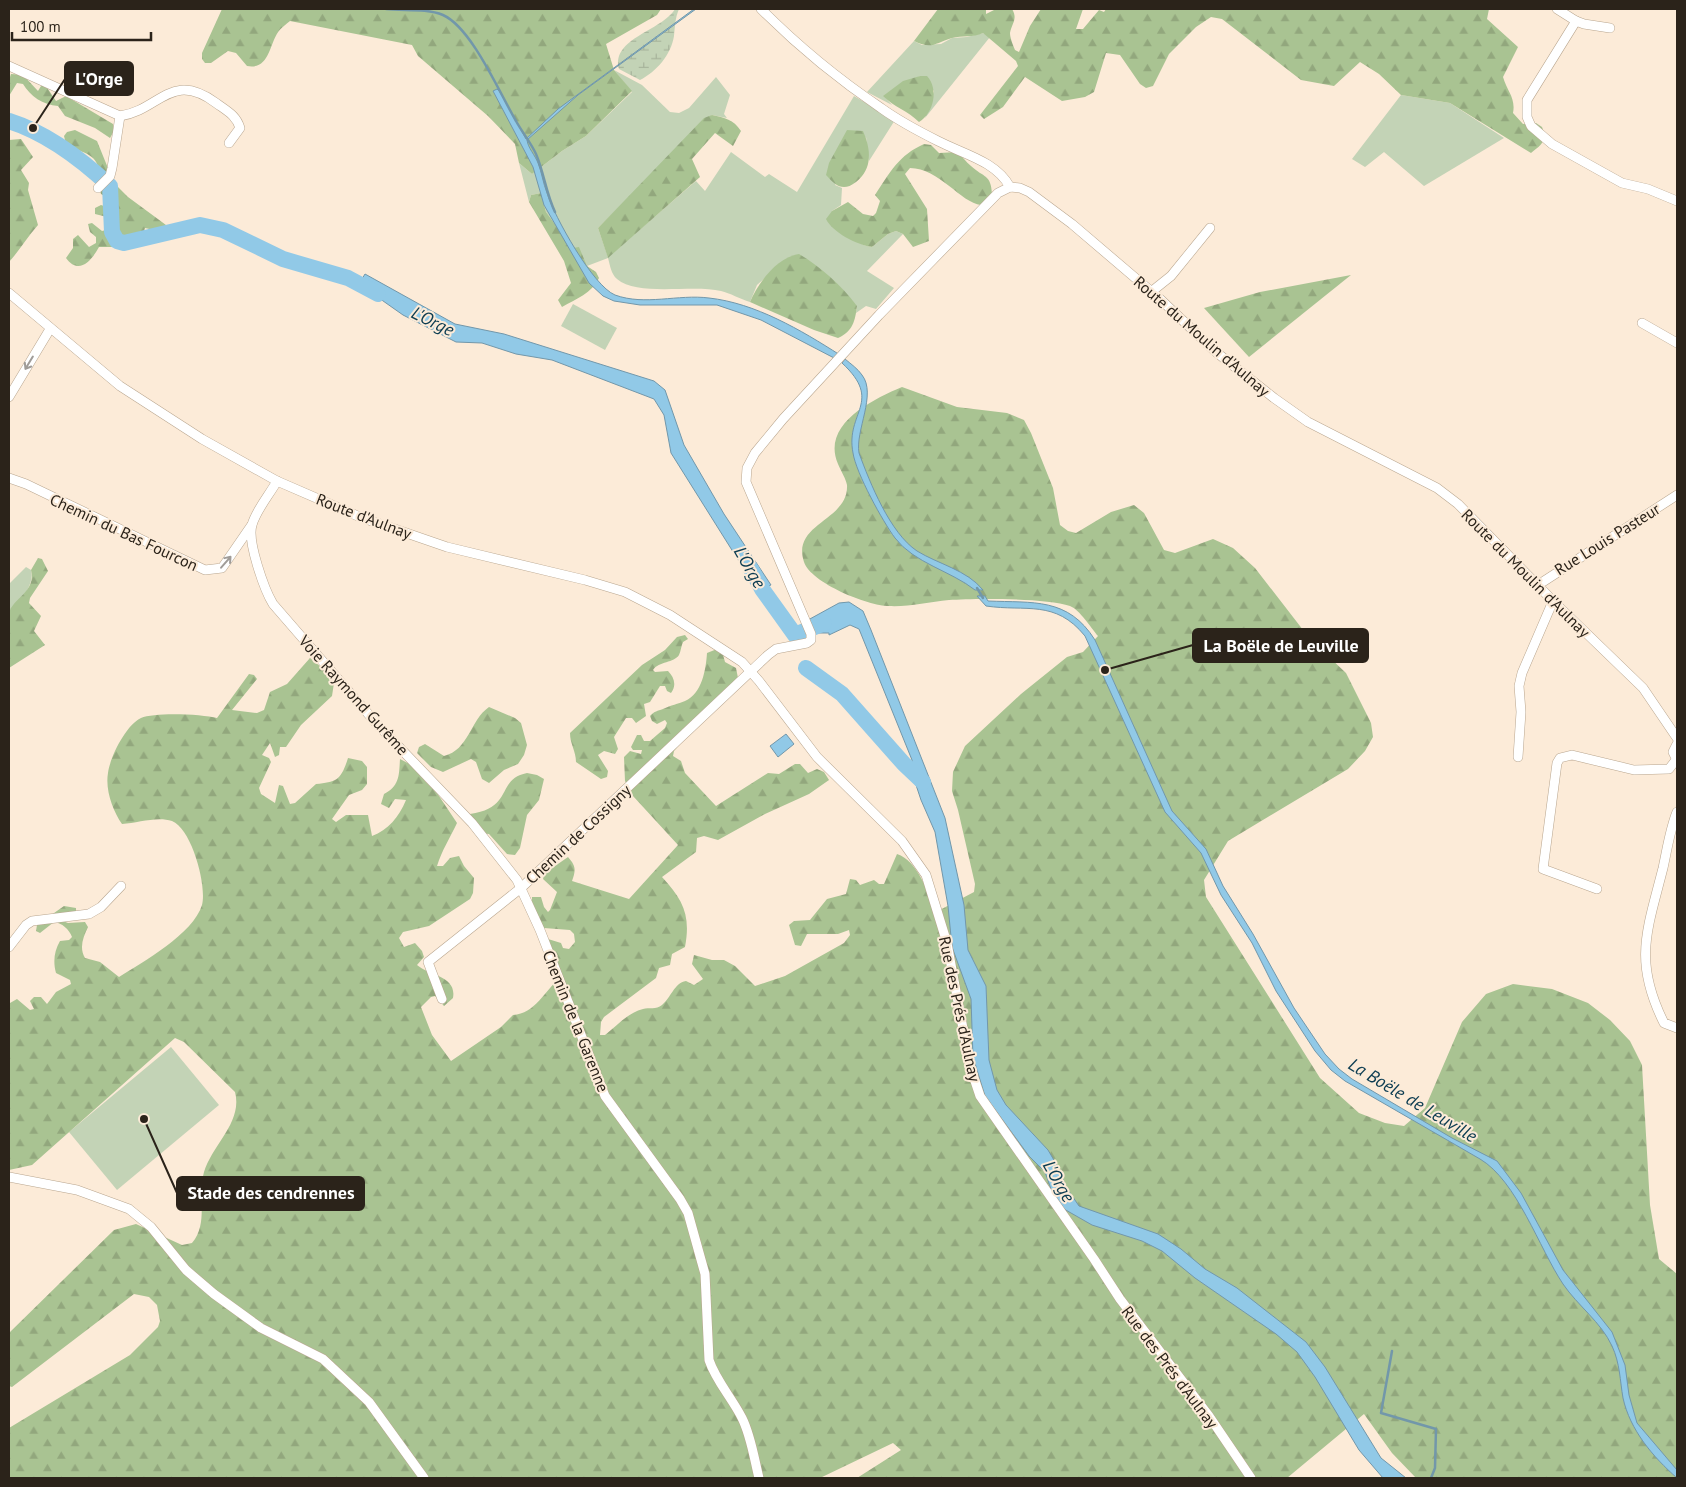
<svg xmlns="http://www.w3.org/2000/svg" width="1686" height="1487" font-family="'PT Sans',sans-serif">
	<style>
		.grass { fill: #c3d3b6 }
		.forest { fill: url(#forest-firs) }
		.wetland { fill: url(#wetland-marsh) }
		.water { fill: #91c9e7; stroke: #7297aa }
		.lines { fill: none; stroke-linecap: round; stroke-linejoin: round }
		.stream { stroke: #7297aa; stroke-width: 2.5 }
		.river { stroke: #91c9e7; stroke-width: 16 }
		.minor-casing { stroke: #b9a68f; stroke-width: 10 }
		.minor { stroke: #fff; stroke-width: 9 }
		.oneway { stroke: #a09c98 }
		.labels { text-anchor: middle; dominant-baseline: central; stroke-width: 4; stroke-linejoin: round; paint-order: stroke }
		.street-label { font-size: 16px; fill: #2b231a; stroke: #fcebd8 }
		.water-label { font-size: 18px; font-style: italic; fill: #0c3c51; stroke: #fcebd8 }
		.leader { fill: none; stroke: #2b231a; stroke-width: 2 }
		.callout-dot { fill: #2b231a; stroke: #fcebd8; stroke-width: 2 }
		.callout { fill: #2b231a; stroke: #2b231a; stroke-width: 2 }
		.callout-label { font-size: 18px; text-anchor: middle; font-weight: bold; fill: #fff }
	</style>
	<defs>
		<pattern id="forest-firs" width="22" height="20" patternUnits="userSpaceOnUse" patternTransform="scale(1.25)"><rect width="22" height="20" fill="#a9c392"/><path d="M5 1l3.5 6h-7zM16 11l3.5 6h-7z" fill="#92a77d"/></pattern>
		<pattern id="wetland-marsh" width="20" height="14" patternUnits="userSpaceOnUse" patternTransform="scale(1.25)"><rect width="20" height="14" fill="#c3d3b6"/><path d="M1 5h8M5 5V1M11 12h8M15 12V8" fill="none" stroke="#a8b59c"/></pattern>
	</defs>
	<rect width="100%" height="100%" fill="#fcebd8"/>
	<g class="grass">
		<polygon points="983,33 990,37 925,118 934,91 920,76 884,96 892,105 867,92 914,41 922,45 941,44 952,38 967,37"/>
		<path d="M614,70L642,85L670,112L679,113L689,108L716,77L730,95L724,114L727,118L712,115L598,228L608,257L696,181L705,191L731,152L765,177L769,174L797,192L854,96L895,120L869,161L866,137L835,185L842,188L841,205L832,211C843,226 851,244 872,247L888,234L896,231L903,234L867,271L894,288L876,309L866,306L856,313L857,306L767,276L757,285L750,302C740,299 730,293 721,291C693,284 638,297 617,279C611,274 610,265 608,258L587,266L546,212L541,193L531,195L529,202L519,163L532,174L562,151L586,136L632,92Z"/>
		<polygon points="1401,95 1450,103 1504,138 1424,186 1384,152 1365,167 1352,159"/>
		<polygon points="573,304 617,328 605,350 561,326"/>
		<path d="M26,567L31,570C35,584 20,603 9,611V584Z"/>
		<polygon points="171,1047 219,1105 117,1190 69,1132"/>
	</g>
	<g class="forest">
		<path d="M222,9H661L657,15L606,44L614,70L632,91L586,136L562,151L532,174L519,163L515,144L488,116L418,56L412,45L290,21C286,24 281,28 278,32C269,46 269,70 247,66L236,53L228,51L211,63H205L202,59V53Z"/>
		<path d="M938,9H986V14L996,9H1012C1018,19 1012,23 1010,33C1010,38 1013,45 1015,50L1019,52L1030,26L1041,9H1083L1076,29H1083L1099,10L1104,12L1106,9H1489L1487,19L1518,47L1503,77C1507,91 1516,98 1513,113L1523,124L1536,123L1542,127C1548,141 1541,145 1531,153L1450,103L1401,95L1379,74L1360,62L1334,86L1301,80L1222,19L1211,17L1196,27L1169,54L1153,86L1146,88L1140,84L1120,55L1106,53L1094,92L1085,97L1062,101L1025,77L1003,107L984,119L980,115L1018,66L1016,61L983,33C973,38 962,35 952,38C935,43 932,50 914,41Z"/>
		<path d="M11,74L23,75L38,91L41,86H46L56,101L66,96L113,124L114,131L110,138L95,128L65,116L58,106C43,105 30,96 23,84L17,83L9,96V80Z"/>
		<path d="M920,76H927C939,89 934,113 919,122C908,111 894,107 883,96L903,81Z"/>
		<path d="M712,115C725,118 733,119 741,131L733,146L715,133L692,159L700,177L608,258L598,228L704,118Z"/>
		<path d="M75,130L97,141L114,183L128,197L166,225V230L163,232L145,228L143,234L126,238L116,247H99C92,260 79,276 66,258L73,248V239L78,235L89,247L96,243V237L90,232L88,224L92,223L102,231L106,230L107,217L95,214V208L101,205L116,210L118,206L114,201L101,194C99,189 102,187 101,182C98,152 90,157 66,144L64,136L67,132Z"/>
		<path d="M847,130L863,131C871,149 873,169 856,182C843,192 836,186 826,175L829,163Z"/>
		<path d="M21,139L33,157L21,170L29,183L28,190L38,225C27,237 20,250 9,262V140Z"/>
		<path d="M924,144L931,145L939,153L957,152C962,156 966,162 971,166C984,178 991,174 992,194L981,205C961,203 939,168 910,168L905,174L927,209L929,241L913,247L903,234L896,231L888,234L872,247C857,245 832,232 826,219L832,211L848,202L863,214L873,216L876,213L880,201L875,195C890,172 899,155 924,144Z"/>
		<path d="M541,193L546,212L573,248L579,247L587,266L596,272L599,278C592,293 576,299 562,307L558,300L571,283L564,261L529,202L531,195Z"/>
		<path d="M799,254C821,267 841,285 857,306C855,321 853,331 838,338L814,330L750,302C758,283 777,257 799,254Z"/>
		<polygon points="1351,275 1249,357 1204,308 1260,292"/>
		<path d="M902,387L957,407L1007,413L1024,420L1031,433L1053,488L1060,525L1068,531L1076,533L1111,512L1134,505L1144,513L1164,550L1175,553L1213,539L1233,548L1255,568L1310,639L1346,673L1371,723L1373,737L1365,751L1348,769L1228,841L1204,880L1206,897L1320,1078L1359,1113L1385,1123L1404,1126L1425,1108L1462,1022L1486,994L1513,984L1552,989L1588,1003L1610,1020L1630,1041L1642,1065L1650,1205L1659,1259L1677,1274V1478H1416L1392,1453L1364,1414L1287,1478H857L901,1450L893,1443L820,1478H9V1428L130,1355L158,1327L160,1321L157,1305L149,1297L134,1294L12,1387L9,1386V1333L114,1230L136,1224L182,1245L192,1243C209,1223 197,1196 204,1172C212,1145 243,1122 235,1092L184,1042L175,1038L32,1165L9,1170L10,1003L17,999L30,1010L34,1009L30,1001L34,997H41L47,1004L56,992L71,984L70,980L56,973C53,962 54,951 60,941L69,940L72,937C69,929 62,923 54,922L40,933L36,931L37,925L64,906L76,908V911L69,914L63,921L68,923L85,922L88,927C83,937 79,948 85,958L100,962L119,977C143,962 193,934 202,905C207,886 192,829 172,821C157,816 138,823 122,824C113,811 105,790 108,773C110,757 126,725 141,718C154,712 202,714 217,718L249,674L254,675L257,679L232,710L257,713L264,710L270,692L287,684L310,658L332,676L334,683L332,696L301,725L286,747H280L279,755L275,757L270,743L262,755L269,758L271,762L259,788L261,794L275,803L279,785L283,786L290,804L295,803L316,784C337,782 341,780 348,758L362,761L367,767V784L362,790L349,795L332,819L336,822L346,815H368L372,836C388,830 399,817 406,800L395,799L389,808L381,804L384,794C400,786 399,774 400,759L421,770L425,781L437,793L457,823C450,838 442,850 437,866H443L450,858L459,856L464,866L474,878L473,893L470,899L429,926L403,932L399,938L404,947L415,943L422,951L424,957L417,965C430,976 457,976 453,998L444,1006L435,996L431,997L421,1007L432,1035L451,1061L501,1027L513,1015C535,1014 545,990 560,978L548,939L561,943L563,948L569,949L575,942L574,934L570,930L544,928L532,904V897H541L544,907L548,912L550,910L557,892L543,879L545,873L568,857C576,866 576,870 572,881L629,899L678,845L633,796L625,781L624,757L630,751L641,754L642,750H633L631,747L637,735H641L644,741H650L665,728L667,723L665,720L657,724L652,721L650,716C655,711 657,711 663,709C671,705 678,704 685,701C702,694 706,669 707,653L717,649L722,651L725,662L736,668L738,678L674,751L673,756L681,761L685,773L716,806L768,773L779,774L795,764H800L808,773L817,769L824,772L829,780L809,794L765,814L718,840L704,836L697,838L696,852L662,877C683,900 691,915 685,947L672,954L670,965L659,968L656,978L604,1017L601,1022L600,1035H605C617,1026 627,1013 643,1009C649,1007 656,1010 662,1005C671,998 674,983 686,981L694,985L703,979L692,964L694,955L712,960H724L735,966L755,986L785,976L844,943L850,935L849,930L838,934H807L801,946L795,945L789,925L794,921L810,920L827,899L846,894L850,879L856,880L860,885L874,880L879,884H884L897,854C918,861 928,893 936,912L974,892L975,884L958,810L952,791L953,772L965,746L1021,694L1067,657L1083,652L1098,636C1091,628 1080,610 1070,606C1046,598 976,598 949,600C929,602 908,607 889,606C868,606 811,583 804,562C791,523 849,521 847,485C846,479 841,471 838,464C821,425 871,400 902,387Z"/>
		<path d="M38,558L42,559L48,571L30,598L29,603L41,616L34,631L45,645L9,668C9,651 5,629 9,613C12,599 37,591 31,570Z"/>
		<path d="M685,635L688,639L683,642C681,646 681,651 679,655C674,663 659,661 653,670L655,672L668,671C674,677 677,685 671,693L667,691L665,686H660L650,702L644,704L646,716L636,723L632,718H626L614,737L618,749L615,754L604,751L598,755L608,771L607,777L601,779L576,762C576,751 570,744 570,733L642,665L665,650L677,637Z"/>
		<path d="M489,707L515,718L521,723L527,745L524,755L518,764L504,770L489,783L482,779L476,762L471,759L443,772L431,767L417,753L419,747L425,744L444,756C469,750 470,720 489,707Z"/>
		<path d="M527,773L537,775L544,779L539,800L527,815L520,848L515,855L507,854L489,834L477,833L470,825V814C514,808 496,779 527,773Z"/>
	</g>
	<path class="wetland" d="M675,9H679C675,18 675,27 674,36C671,55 656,72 640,80L619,69C611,38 662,31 675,9Z"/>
	<g class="water">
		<path d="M694,9H696L578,95L527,140C528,148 535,155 538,163C542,173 543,183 547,193C554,216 593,286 615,295C645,306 678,294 709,298C755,303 801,330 840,355L836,359L761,320L717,305H640L614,301L603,296L589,283L544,205L533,167L493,91L497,89L500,92L526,139L558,109Z"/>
		<polygon points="365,274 455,324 504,334 654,381 665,390 684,445 724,514 771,585 757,590 671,453 664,415 654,399 552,360 516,354 482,343 456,342 403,315 359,284"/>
		<path d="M845,359C851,364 858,369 862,375C877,394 855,431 859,453C870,483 890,533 917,551C938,564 967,570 983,590H975C951,571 914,563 895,538C883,522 856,473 853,453C845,412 884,402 842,363Z"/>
		<path d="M977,596H985L988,601C1033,603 1068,597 1095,640L1172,811L1206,849L1223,886L1253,934L1294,1008L1325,1054L1339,1069L1352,1079L1452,1138L1497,1161L1521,1193L1563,1270L1612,1332L1625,1365L1629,1395L1637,1423L1677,1470V1478C1653,1457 1630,1430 1623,1398C1620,1381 1620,1363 1612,1346C1601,1322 1578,1306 1563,1284C1539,1248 1517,1181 1480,1159L1345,1081L1331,1070L1315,1051L1276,991L1252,943L1221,895L1201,853L1165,812L1085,636C1055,599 1026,612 986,606Z"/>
		<polygon points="849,602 863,611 871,630 945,818 964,905 968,950 986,986 989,1060 997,1090 1006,1105 1048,1150 1058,1167 1066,1187 1079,1206 1158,1234 1181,1249 1205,1269 1237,1288 1306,1342 1325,1367 1381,1458 1406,1478 1383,1478 1359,1450 1315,1377 1297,1352 1276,1334 1195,1278 1162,1251 1142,1241 1092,1225 1064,1209 1051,1189 1045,1172 1029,1156 985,1096 973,1057 971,999 952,947 948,906 935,832 921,800 913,776 912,760 859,629 850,625 829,635 829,633 813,633 808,620 839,603"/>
		<polygon points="786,734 794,744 778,757 770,746"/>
	</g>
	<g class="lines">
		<g class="stream">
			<path d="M386,9C404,11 426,8 443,15C472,28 500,94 516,121C522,132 531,143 536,154C544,173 546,193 555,212"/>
			<polyline points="977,588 983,598"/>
			<polyline points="1392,1351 1381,1413 1436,1429 1435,1468 1431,1478"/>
		</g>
		<g class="river">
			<path d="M9,121C47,133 80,158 110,186L112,232L117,241L124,243L200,225L223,230L283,259L348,278L378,294"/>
			<polyline points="751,569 762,589 795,635 824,623"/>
			<polyline points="806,668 842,694 904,764 923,782"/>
		</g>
		<g class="minor-casing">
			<g id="minor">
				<path d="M761,9C798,46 838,79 881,108C899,121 918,131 938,141C963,154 996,161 1010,187"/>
				<polyline points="1557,9 1576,21 1527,100 1527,117 1531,126 1552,144 1622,183 1648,189 1677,201"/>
				<polyline points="1576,21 1584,24 1610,28"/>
				<path d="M9,66L120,116C160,110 171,70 216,103C227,111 236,115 240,128L229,143"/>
				<polyline points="98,188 110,176 112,168 120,116"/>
				<polyline points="1151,292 1171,276 1210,228"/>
				<polyline points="9,293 120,386 202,439 277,481 360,517 447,547 585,580 625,592 670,615 742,662 759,681 817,757 902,841 926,875 947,943 970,1066 980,1096 1094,1259 1120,1299 1209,1416 1251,1478"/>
				<polyline points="1642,323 1677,343"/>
				<polyline points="9,397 50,329"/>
				<polyline points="9,478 26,484 205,570 222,568 251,526"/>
				<path d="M277,481C270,494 256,510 252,525C247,541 264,589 273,604L377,724L472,823L517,880L540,930L605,1096L680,1199L688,1213L705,1274L709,1360C716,1381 732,1398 742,1418C751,1436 754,1458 759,1478"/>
				<polyline points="1538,585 1677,495"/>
				<polyline points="1677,744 1673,752 1677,760"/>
				<polyline points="1518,757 1521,712 1519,686 1522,673 1553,601"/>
				<path d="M1677,812C1670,829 1667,850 1663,868C1647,931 1633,961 1664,1023L1677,1028"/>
				<polyline points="1597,889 1543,869 1557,763 1560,758 1572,755 1634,770 1669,769 1676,760"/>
				<polyline points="9,947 26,925 32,921 89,914 101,907 121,886"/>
				<polyline points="442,999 428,962 521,888 768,655 776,649 807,643 811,640 811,634 746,482 747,468 755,453 783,419 879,315 998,193 1010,187 1020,188 1029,192 1072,224 1160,299 1216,352 1274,398 1308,422 1437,488 1458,504 1553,601 1643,688 1677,738"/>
				<polyline points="9,1177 77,1190 129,1209 151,1227 186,1270 214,1294 261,1328 323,1359 369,1402 424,1478"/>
			</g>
		</g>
		<use href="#minor" class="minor"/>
	</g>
	<defs><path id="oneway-shaft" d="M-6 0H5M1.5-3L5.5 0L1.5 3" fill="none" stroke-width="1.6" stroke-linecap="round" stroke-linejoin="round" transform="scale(1.25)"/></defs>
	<g class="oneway">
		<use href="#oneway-shaft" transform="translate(29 363) rotate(121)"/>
		<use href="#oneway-shaft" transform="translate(226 562) rotate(-49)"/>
	</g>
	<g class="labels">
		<g class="street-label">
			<text transform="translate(1202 336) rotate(41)">Route du Moulin d'Aulnay</text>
			<text transform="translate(364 516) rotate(21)">Route d'Aulnay</text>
			<text transform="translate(124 532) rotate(25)">Chemin du Bas Fourcon</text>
			<text transform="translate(1607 539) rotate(-32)">Rue Louis Pasteur</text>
			<text transform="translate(1526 573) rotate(45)">Route du Moulin d'Aulnay</text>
			<text transform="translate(354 695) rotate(48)">Voie Raymond Gurême</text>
			<text transform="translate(578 834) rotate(-43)">Chemin de Cossigny</text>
			<text transform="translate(960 1009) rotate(78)">Rue des Prés d'Aulnay</text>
			<text transform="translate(576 1021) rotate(68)">Chemin de la Garenne</text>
			<text transform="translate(1170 1367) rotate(53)">Rue des Prés d'Aulnay</text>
		</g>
		<g class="water-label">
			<text transform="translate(433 321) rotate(26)">L'Orge</text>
			<text transform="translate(750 567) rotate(60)">L'Orge</text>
			<text transform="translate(1413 1100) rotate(31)">La Boële de Leuville</text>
			<text transform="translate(1059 1181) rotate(60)">L'Orge</text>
		</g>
	</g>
	<path class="leader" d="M33 128L65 79M1105 670L1193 645M144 1119L177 1193"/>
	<g class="callout-dot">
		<circle cx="33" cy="128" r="5"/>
		<circle cx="1105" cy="670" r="5"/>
		<circle cx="144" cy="1119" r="5"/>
	</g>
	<g class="callout">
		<rect x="65" y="62" width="68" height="33" rx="5"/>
		<rect x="1193" y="629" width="175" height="33" rx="5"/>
		<rect x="177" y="1177" width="187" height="33" rx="5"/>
	</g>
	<g class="callout-label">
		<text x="99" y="85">L'Orge</text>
		<text x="1281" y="652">La Boële de Leuville</text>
		<text x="271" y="1199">Stade des cendrennes</text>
	</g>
	<rect width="1686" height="1487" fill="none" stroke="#2b231a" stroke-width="20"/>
	<path d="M12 32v8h139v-8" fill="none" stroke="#2b231a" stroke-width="2.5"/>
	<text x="20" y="32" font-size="15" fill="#2b231a" stroke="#fcebd8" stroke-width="4" paint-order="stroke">100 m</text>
</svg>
